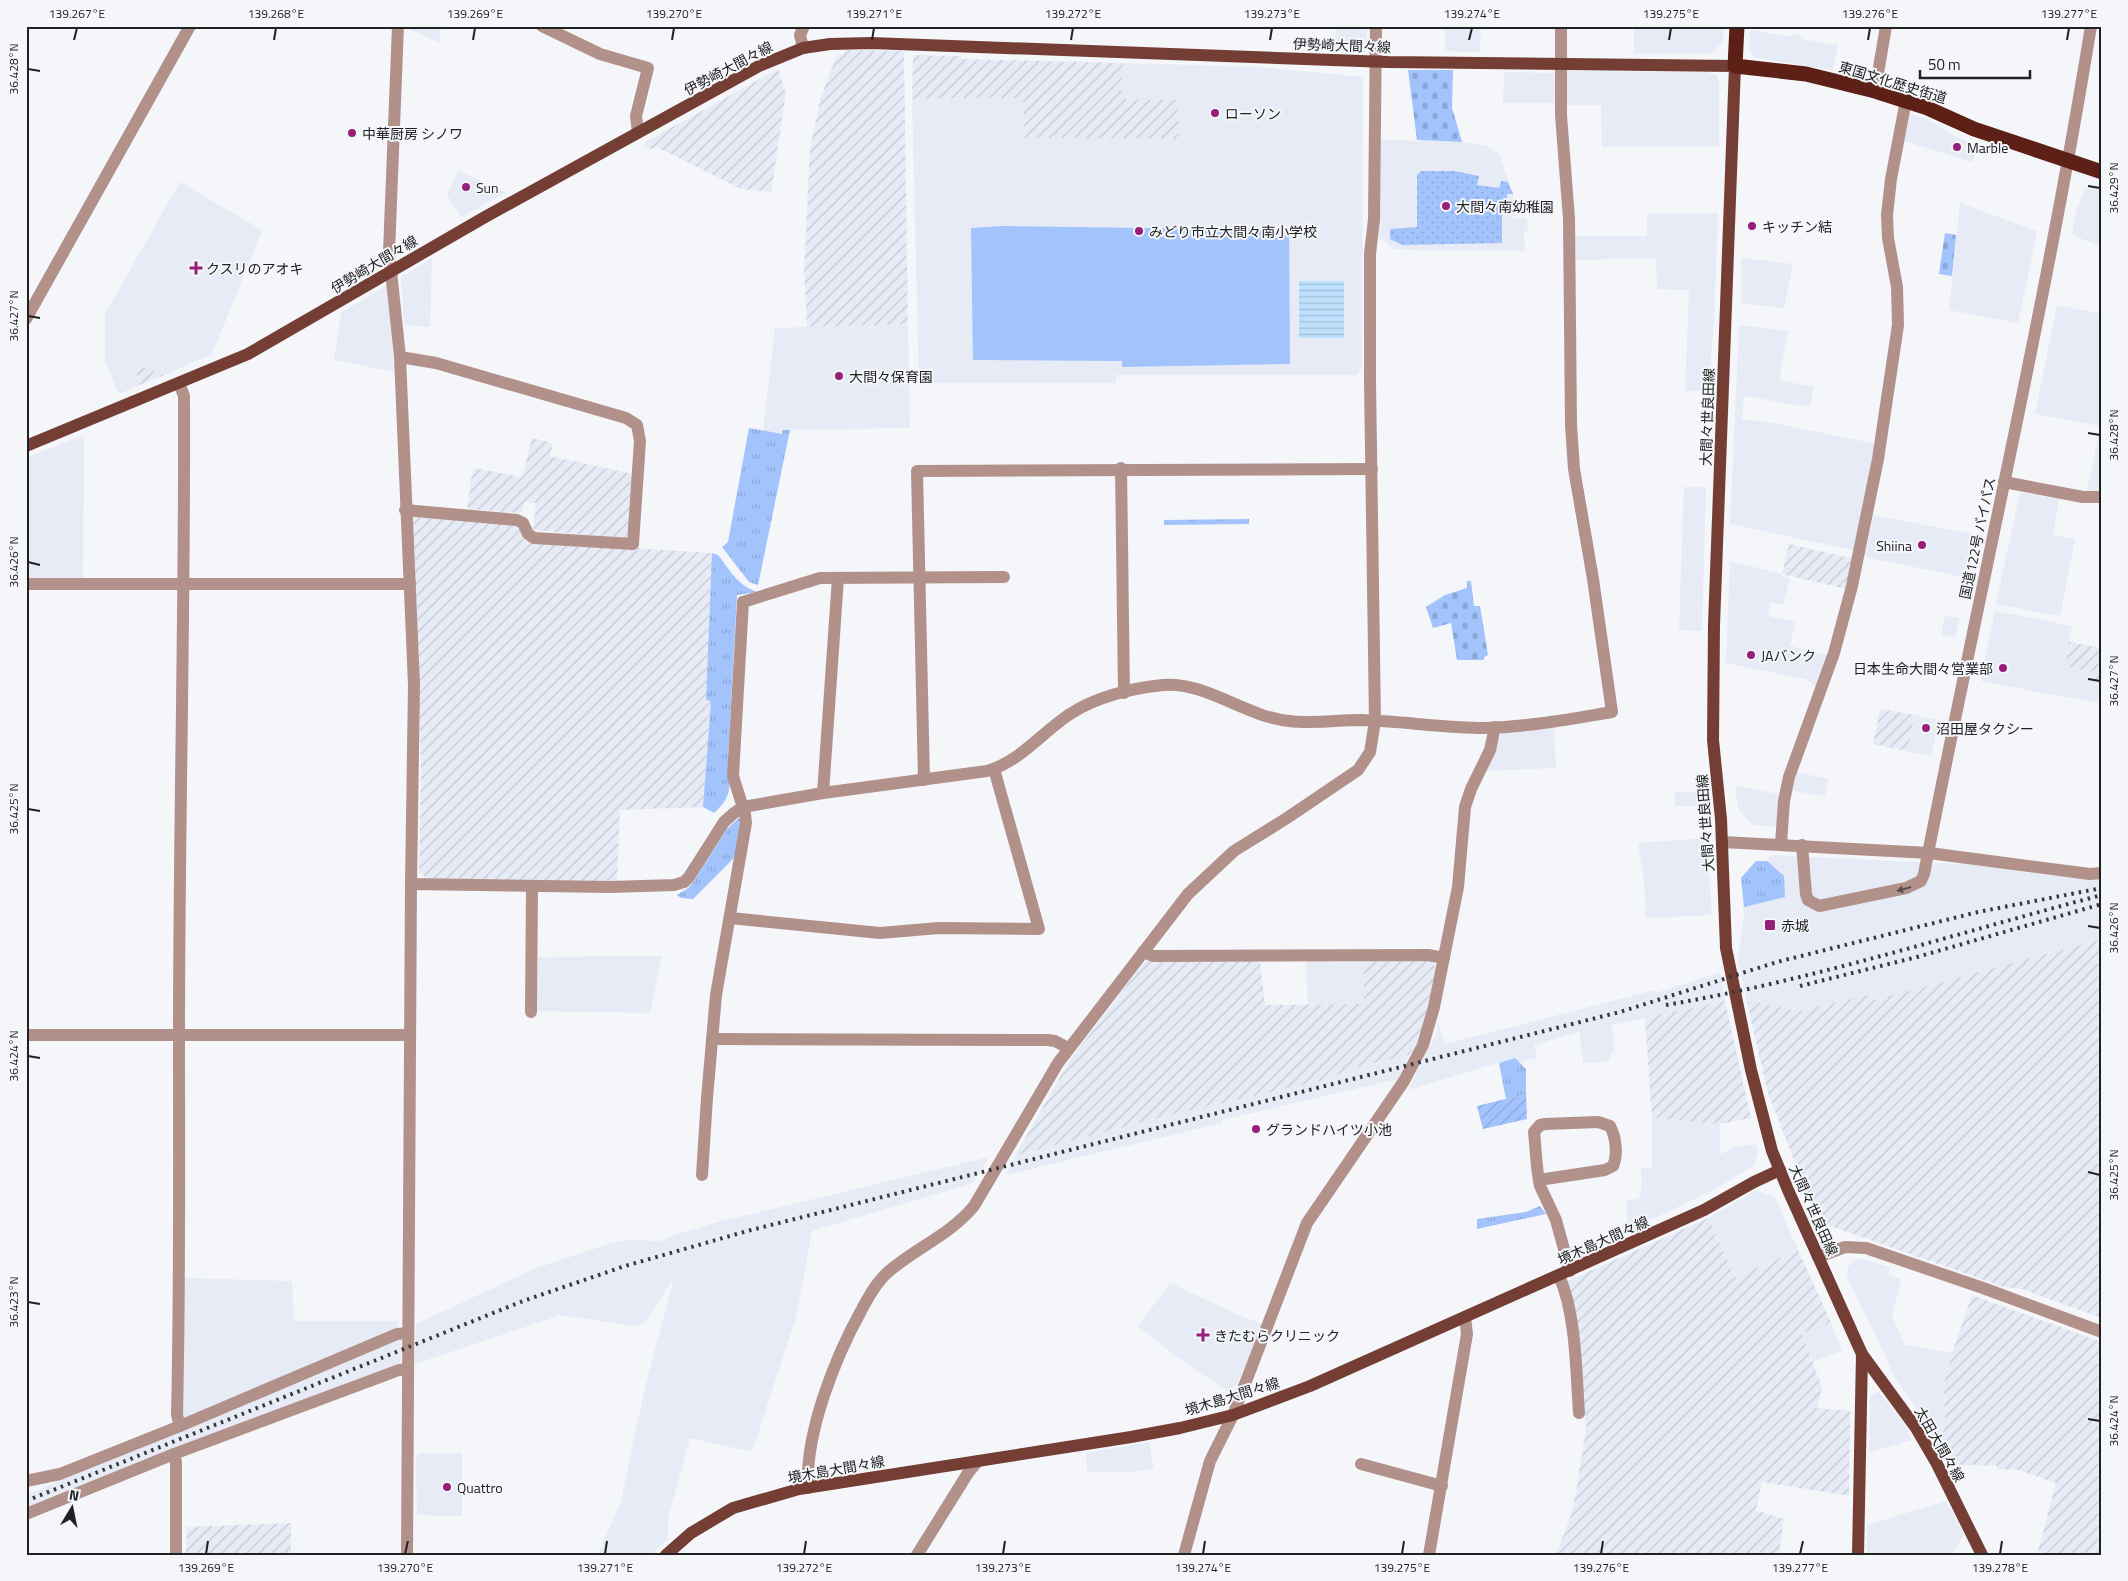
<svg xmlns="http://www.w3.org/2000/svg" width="2128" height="1581" font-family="'Titillium Web','Noto Sans JP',sans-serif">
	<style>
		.built { fill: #e6ebf5 }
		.industrial { fill: url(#industrial-furrows) }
		.grass { fill: url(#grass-tufts) }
		.cemetery { fill: url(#cemetery-stones) }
		.park { fill: url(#park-dots) }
		.garden { fill: url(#garden-furrows) }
		.pitch { fill: #a2c3fb }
		.water { fill: url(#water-rules) }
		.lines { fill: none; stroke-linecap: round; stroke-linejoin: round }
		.minor { stroke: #b2918b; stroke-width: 12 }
		.major { stroke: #743e35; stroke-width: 12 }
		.highway { stroke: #5c2017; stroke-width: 15 }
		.rail { stroke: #373839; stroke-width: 4; stroke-dasharray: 2.5 5; stroke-linecap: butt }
		.oneway { fill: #5a4e4c }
		.ticks { fill: none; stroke: #202122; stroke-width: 2 }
		.poi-dot { fill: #971f7a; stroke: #f4f6f9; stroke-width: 2 }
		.labels { text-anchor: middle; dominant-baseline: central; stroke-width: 4; stroke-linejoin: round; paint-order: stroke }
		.street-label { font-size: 14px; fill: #202122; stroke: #f4f6f9 }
		.poi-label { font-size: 14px; fill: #202122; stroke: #f4f6f9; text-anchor: start }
		.neatline { fill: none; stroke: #202122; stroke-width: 2 }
		.ticks-label { font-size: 12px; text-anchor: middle; fill: #202122 }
	</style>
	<defs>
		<pattern id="industrial-furrows" width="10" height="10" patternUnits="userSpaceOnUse" patternTransform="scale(1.25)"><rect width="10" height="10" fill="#e6ebf5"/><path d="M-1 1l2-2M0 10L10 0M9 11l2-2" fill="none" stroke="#c5c9d2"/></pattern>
		<pattern id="grass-tufts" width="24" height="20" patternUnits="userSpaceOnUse" patternTransform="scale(1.25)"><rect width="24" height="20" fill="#a2c3fb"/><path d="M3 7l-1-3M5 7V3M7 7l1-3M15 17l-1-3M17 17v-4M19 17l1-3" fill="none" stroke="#8ba7d7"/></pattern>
		<pattern id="cemetery-stones" width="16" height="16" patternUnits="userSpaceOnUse" patternTransform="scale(1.25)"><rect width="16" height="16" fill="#a2c3fb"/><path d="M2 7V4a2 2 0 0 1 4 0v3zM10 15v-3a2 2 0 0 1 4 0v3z" fill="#8ba7d7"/></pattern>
		<pattern id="park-dots" width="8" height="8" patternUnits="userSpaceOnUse" patternTransform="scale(1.25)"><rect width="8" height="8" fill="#a2c3fb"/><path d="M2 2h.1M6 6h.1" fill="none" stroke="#8ba7d7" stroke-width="1.8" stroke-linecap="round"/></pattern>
		<pattern id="garden-furrows" width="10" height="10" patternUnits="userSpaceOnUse" patternTransform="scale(1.25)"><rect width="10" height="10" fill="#a2c3fb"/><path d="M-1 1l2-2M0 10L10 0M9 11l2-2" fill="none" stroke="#8ba7d7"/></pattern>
		<pattern id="water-rules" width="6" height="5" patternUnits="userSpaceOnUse" patternTransform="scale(1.25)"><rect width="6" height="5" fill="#bde0fd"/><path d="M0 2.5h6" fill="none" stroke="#a2c0d9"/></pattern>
	</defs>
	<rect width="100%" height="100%" fill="#f4f6f9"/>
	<g class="built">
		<polygon points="408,26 441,26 440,43 408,28"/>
		<polygon points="1336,26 1367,26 1366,52 1334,51"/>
		<polygon points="1445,26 1481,26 1480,52 1445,51"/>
		<polygon points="1634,26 1724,26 1723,42 1712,53 1634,54"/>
		<polygon points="1750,30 1792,37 1794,34 1801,36 1801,39 1838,45 1833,70 1755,58 1749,49"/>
		<polygon points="1123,63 1259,67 1363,77 1362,368 1357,375 1116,375 1116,383 919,383 912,99 1023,98 1025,138 1178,100 1121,99"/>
		<polygon points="1569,71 1706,72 1717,75 1719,83 1719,147 1602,147 1601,105 1566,105 1566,73"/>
		<polygon points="1504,72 1556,73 1555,103 1503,103"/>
		<polygon points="1910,113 1927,119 1954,136 1977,145 1972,162 1904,141"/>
		<polygon points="1381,140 1462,142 1487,146 1499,154 1513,194 1513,218 1527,218 1528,231 1524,231 1525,251 1433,251 1394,249 1385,241 1379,240"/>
		<polygon points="458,170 479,180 505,193 461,217 447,195"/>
		<polygon points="180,182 262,230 212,354 165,375 147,368 141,367 136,371 140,385 119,394 105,362 105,314"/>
		<polygon points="2095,187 2102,189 2102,247 2072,235 2076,212 2084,190"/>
		<polygon points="1960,203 2037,231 2018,323 1949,310"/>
		<polygon points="1647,213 1718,213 1714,321 1708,391 1685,391 1689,290 1657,289 1656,258 1576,260 1575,236 1647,236"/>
		<polygon points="432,258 430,327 404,325 401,277"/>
		<polygon points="1742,258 1793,264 1784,308 1741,303"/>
		<polygon points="385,286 387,286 394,372 334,360 341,313"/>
		<polygon points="2057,305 2102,314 2102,490 2087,491 2100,426 2035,414"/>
		<polygon points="908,324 910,428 784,430 782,434 763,431 775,328"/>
		<polygon points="1739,325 1788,331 1779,380 1814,387 1810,407 1744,396 1742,419 1774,423 1876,444 1856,549 1853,550 1730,524"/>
		<polygon points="84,435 83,580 26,580 26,458"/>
		<polygon points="1684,487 1706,487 1702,631 1679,630"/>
		<polygon points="2020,492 2059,499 2053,535 2075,539 2060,616 1996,604"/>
		<polygon points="1874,515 1976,535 1967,578 1865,557"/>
		<polygon points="1730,561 1782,574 1782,576 1790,578 1783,605 1771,602 1768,616 1795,622 1790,646 1828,655 1818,689 1806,679 1726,663"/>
		<polygon points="1995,611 2072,626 2065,666 2096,672 2094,682 2101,684 2097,703 1981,681"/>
		<polygon points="1945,616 1959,618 1955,638 1941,635"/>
		<polygon points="1915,715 1939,720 1931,756 1907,752"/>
		<polygon points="1554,724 1556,768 1484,771 1504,729"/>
		<polygon points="1797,772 1828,779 1825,796 1793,791"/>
		<polygon points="1735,786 1779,794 1776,827 1753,825 1742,814 1738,807"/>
		<rect x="1675" y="792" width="29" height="14"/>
		<polygon points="1706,838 1712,915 1646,918 1644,880 1638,843"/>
		<polygon points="1771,855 1975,865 2053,876 2102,877 2102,939 1874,1001 1873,995 1800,1011 1750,1001 1747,1003 1738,959 1744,914 1741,878 1756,861 1767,861"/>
		<polygon points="662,956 650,1013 537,1011 538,957"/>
		<polygon points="1309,960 1364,960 1365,1004 1308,1005 1306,965"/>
		<polygon points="1720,972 1725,1001 1612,1025 1615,1053 1611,1053 1611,1057 1606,1062 1583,1063 1579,1032 1534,1045 1537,1058 1519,1062 1514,1058 1408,1090 1436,1035 1438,1021 1445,1044 1655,990 1656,993"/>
		<polygon points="1409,1055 1398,1079 1222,1120 1222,1123 1006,1175 1015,1156 1150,1120 1323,1080 1357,1067"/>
		<polygon points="1652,1118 1720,1124 1720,1154 1736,1147 1756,1144 1758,1153 1753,1166 1714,1190 1627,1231 1627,1200 1639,1199 1642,1185 1641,1168 1652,1167"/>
		<polygon points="989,1157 973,1183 812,1231 796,1317 752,1452 690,1438 668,1518 668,1539 651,1555 598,1555 621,1501 646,1383 674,1278 644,1324 632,1326 561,1315 415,1364 416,1324 534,1269 612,1243 626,1240 661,1241 671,1236 718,1222"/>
		<polygon points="1755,1191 1761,1192 1775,1198 1798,1250 1735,1277 1708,1218"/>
		<polygon points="1863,1259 1890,1267 1888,1275 1901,1279 1892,1316 1905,1345 1952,1353 1944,1385 1945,1419 1941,1450 1917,1409 1896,1379 1847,1276 1848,1267 1854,1260"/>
		<polygon points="184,1278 292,1281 294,1321 399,1321 399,1326 396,1330 188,1419 183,1417"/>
		<polygon points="1170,1283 1234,1313 1262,1324 1238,1382 1230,1393 1177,1357 1138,1326"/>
		<polygon points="1831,1322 1842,1351 1813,1362 1802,1333"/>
		<polygon points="396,1339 401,1340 401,1362 391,1368 26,1510 26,1495"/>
		<polygon points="1879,1392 1904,1423 1912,1440 1869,1452 1870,1395"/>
		<polygon points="1149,1442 1154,1469 1129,1472 1087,1472 1086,1453"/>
		<polygon points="419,1453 462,1453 462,1516 417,1515 416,1457"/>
		<polygon points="1946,1501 1964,1534 1952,1555 1867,1555 1867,1525"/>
	</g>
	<g class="industrial">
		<polygon points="845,50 902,51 904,53 908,324 807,327 804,269 810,149 821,97 835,60 839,54 844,54"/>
		<polygon points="913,55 960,56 963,59 1123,63 1121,99 1178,100 1179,139 1025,138 1023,98 912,99"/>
		<polygon points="778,69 786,93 771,192 741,189 655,146 653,149 644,148 647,141"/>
		<polygon points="141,367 147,368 165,375 140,385 136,371"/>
		<polygon points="532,438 553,443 550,456 633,474 628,534 625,539 534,530 533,528 536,503 524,502 522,511 519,513 470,509 467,506 473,469 475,468 522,477"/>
		<polygon points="415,516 517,525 520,528 524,541 712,553 706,700 711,701 703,807 620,810 617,883 428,879 419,872 421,773 418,637 412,517"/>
		<polygon points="1789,544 1850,558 1853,561 1846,589 1782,574"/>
		<polygon points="2069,642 2102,648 2102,684 2093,682 2095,672 2065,666"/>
		<polygon points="1880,709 1915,715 1907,751 1873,744"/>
		<polygon points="2102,939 2102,1318 2022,1289 2004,1287 1825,1224 1799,1173 1768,1093 1747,1003 1750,1001 1800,1011 1872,994 1875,1000"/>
		<polygon points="1364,960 1430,960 1436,967 1427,1017 1420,1038 1409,1055 1357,1067 1323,1080 1150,1120 1015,1156 1069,1061 1145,961 1260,961 1265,1005 1364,1004"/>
		<polygon points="1725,1001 1751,1118 1720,1124 1652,1118 1645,1018"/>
		<polygon points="1708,1218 1735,1277 1798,1250 1831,1322 1802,1333 1822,1388 1817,1408 1850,1411 1849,1496 1762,1482 1756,1510 1784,1519 1779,1555 1556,1555 1571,1515 1577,1486 1586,1428 1575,1316 1568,1281"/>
		<polygon points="1972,1295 2102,1342 2102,1555 2037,1555 2056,1483 2019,1470 1998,1469 1997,1466 1947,1464 1941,1450 1945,1419 1944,1385 1952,1353"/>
		<polygon points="291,1523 291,1555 186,1555 187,1527"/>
	</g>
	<g class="grass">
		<polygon points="749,428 782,434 783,430 790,430 758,585 749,582 722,547 728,542"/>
		<polygon points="1249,519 1249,524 1164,525 1164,520"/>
		<path d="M712,553L718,555C730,570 737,585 757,592L737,595L728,757C728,784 736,793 714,813L703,807L711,701L706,700Z"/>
		<polygon points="739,818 744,820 734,858 693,899 681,898 677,895 688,888 694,881 727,829"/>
		<polygon points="1756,861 1767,861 1784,876 1785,897 1744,907 1741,878"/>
		<polygon points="1515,1058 1526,1069 1526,1094 1506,1099 1499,1063"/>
		<polygon points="1540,1206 1546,1214 1477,1229 1477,1219 1526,1212"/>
	</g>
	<g class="cemetery">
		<polygon points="1408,70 1453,70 1452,108 1462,142 1417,140"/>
		<polygon points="1945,233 1956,235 1952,276 1939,274"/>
		<polygon points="1467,581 1471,581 1474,606 1480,606 1488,655 1484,657 1484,660 1457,660 1451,623 1433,628 1426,607 1445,595 1467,588"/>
	</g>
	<polygon class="park" points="1421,171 1454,171 1479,176 1477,185 1499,188 1501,181 1508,182 1513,194 1507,194 1507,203 1502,204 1502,243 1402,245 1390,239 1390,229 1417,227 1417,175"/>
	<polygon class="garden" points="1526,1094 1527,1119 1483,1129 1477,1106"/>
	<polygon class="pitch" points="1002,226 1289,230 1290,364 1122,367 1122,361 973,360 971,228"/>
	<rect class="water" x="1299" y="281" width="45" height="57"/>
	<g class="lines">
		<g class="minor">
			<polyline points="398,26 389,252 400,357 414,685 411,884 407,1555"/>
			<polyline points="542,26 600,54 648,68 636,116 638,132"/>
			<polyline points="803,48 800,35 804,26"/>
			<polyline points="1875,91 1886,26"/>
			<polyline points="26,319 190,26"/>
			<polyline points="400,357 436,363 626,418 637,425 640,441 633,544 534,538 528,534 523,523 517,520 405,510"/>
			<path d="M179,383L184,396C185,610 179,823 179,1036C179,1162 180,1288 177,1415L180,1426"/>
			<polyline points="1121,468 1124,693"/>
			<polyline points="2004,482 2083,497 2102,497"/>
			<polyline points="26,584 410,584"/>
			<polyline points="924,780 917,471 1372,469"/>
			<polyline points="823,793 838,578"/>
			<polyline points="1722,842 1929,853 2090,874 2102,873"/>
			<polyline points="1781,844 1784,801 1789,777 1834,653 1852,586 1878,459 1898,325 1897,287 1888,238 1887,215 1891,179 1906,100"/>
			<path d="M1802,845L1806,894L1808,900L1819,906L1906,888L1921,881L1924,874C1979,591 2045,311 2091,26"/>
			<path d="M411,884L610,887L674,885L684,882L689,877L724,822L734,813L743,807L823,793L987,771C1021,761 1041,733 1070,714C1096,697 1132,688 1163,685C1205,681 1246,717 1289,721C1313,724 1337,720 1361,720C1402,721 1443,728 1485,728C1527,727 1570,719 1612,712L1593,579L1574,469L1571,425L1569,219L1561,115V26"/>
			<polyline points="730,918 880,933 939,928 1039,929 994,769"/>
			<polyline points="1143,952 1153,956 1428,955 1444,958"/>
			<polyline points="531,1012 532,886"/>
			<polyline points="26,1035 410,1035"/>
			<polyline points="712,1039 1048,1040 1055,1041 1068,1048"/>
			<polyline points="702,1175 707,1098 716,995 746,823 745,814 733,776 743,602 820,578 1004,577"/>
			<path d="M1539,1180L1605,1170L1613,1166C1618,1155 1616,1137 1610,1126L1598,1122L1545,1124L1540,1125L1534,1132C1536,1150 1536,1168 1540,1186L1556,1220L1570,1271"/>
			<polyline points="1818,1257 1845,1247 1866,1248 1983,1288 2102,1332"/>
			<path d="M1559,1276C1576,1313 1576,1371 1579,1413"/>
			<polyline points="174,1454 176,1462 176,1555"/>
			<polyline points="1361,1464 1442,1486"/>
			<polyline points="26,1481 60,1474 180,1426 397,1334 408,1333"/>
			<path d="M808,1488C805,1433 835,1358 861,1311C868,1298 876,1283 887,1273C915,1248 949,1236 974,1206L1058,1063L1188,894L1234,851L1287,818L1358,770L1370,752L1375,721L1370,380V254L1374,219L1376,26"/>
			<polyline points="26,1514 174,1454 399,1370 408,1369"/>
			<polyline points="917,1555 968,1473 978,1461"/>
			<polyline points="1184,1555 1210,1461 1233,1415 1307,1223 1404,1081 1423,1045 1434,1007 1458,887 1465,807 1471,789 1490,750 1495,727"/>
			<polyline points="1429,1555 1467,1334 1465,1317"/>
		</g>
		<g class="major">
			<polyline points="26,446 248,354 485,217 759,66 803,48 830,44 871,43 1388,62 1735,66 1714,625 1713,740 1721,819 1726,948 1751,1070 1772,1151 1788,1190 1862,1354 1858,1555"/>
			<polyline points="1862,1354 1916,1428 1937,1464 1982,1555"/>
			<polyline points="666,1555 691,1533 733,1508 799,1489 1131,1437 1180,1428 1233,1415 1310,1386 1704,1210 1754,1182 1780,1170"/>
		</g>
		<polyline class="highway" points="1737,26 1735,66 1806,74 1875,91 1925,107 1974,129 2102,172"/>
		<g class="rail">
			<polyline points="1800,986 1917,957 2102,904"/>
			<path d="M1666,1005C1814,980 1957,933 2102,895"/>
			<polyline points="26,1501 523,1301 625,1266 751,1230 1620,1012 1777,962 1978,912 2102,888"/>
		</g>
	</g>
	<defs><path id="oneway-solid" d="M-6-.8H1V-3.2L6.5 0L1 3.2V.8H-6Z" transform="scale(1.25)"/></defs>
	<use class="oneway" href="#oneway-solid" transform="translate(1904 889) rotate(165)"/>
	<path class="ticks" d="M74,40L77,28M274,40L276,28M473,40L475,28M672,40L674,28M872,40L874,28M1071,40L1073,28M1270,40L1272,28M1469,40L1472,28M1669,40L1671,28M1868,40L1870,28M2067,40L2069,28M28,69L40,71M2088,186L2100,188M28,316L40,318M2088,433L2100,435M28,562L40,565M2088,679L2100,681M28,809L40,811M2088,926L2100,928M28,1056L40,1058M2088,1172L2100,1175M28,1302L40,1304M2088,1419L2100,1421M206,1554L208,1541M405,1554L408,1541M605,1554L607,1541M804,1554L806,1541M1003,1554L1005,1541M1203,1554L1205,1541M1402,1554L1404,1541M1601,1554L1603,1541M1800,1554L1803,1541M2000,1554L2002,1541"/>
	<g class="poi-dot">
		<circle cx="1215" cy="113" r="5"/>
		<circle cx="352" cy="133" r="5"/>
		<circle cx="1957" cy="147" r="5"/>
		<circle cx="466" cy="187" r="5"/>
		<circle cx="1446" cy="206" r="5"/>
		<circle cx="1752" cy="226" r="5"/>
		<circle cx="1139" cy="231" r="5"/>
		<path d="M193.5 260.5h5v5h5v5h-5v5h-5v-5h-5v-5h5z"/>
		<circle cx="839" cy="376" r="5"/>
		<circle cx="1922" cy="545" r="5"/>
		<circle cx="1751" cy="655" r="5"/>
		<circle cx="2003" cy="668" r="5"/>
		<circle cx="1926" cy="728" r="5"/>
		<rect x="1764" y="919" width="12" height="12" rx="2.5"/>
		<circle cx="1256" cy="1129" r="5"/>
		<path d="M1200.5 1327.5h5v5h5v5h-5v5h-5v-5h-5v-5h5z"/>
		<circle cx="447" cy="1487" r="5"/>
	</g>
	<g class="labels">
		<g class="street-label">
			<text transform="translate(1342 45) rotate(2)">伊勢崎大間々線</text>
			<text transform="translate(728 68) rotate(-28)">伊勢崎大間々線</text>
			<text transform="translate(1893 82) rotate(17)">東国文化歴史街道</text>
			<text transform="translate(374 264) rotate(-31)">伊勢崎大間々線</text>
			<text transform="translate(1707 417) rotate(-88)">大間々世良田線</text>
			<text transform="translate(1977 538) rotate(-78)">国道122号 バイパス</text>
			<text transform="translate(1705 823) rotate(-94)">大間々世良田線</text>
			<text transform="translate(1814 1210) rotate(66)">大間々世良田線</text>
			<text transform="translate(1603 1240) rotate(-24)">境木島大間々線</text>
			<text transform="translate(1232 1396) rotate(-17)">境木島大間々線</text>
			<text transform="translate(1940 1444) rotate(60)">太田大間々線</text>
			<text transform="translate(836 1469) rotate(-10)">境木島大間々線</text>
		</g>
		<g class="poi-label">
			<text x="1225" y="113">ローソン</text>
			<text x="362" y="133">中華厨房 シノワ</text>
			<text x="1967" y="147">Marble</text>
			<text x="476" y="187">Sun</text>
			<text x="1456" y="206">大間々南幼稚園</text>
			<text x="1762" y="226">キッチン結</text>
			<text x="1149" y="231">みどり市立大間々南小学校</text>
			<text x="206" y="268">クスリのアオキ</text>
			<text x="849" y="376">大間々保育園</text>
			<text x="1912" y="545" text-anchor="end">Shiina</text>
			<text x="1761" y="655">JAバンク</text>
			<text x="1993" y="668" text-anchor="end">日本生命大間々営業部</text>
			<text x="1936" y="728">沼田屋タクシー</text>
			<text x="1781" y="925">赤城</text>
			<text x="1266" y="1129">グランドハイツ小池</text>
			<text x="1214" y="1335">きたむらクリニック</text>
			<text x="457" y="1487">Quattro</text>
		</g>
	</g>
	<rect width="2128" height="1581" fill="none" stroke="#f4f6f9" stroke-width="55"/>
	<g transform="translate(72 1508) rotate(10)" stroke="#f4f6f9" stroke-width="4" paint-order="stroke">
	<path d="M0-4L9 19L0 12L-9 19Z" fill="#202122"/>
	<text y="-8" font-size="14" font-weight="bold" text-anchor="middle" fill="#202122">N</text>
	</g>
	<path d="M1920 70v8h110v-8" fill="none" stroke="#202122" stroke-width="2.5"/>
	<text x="1928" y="70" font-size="15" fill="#202122" stroke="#f4f6f9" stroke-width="4" paint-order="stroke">50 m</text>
	<rect x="28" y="28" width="2072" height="1526" class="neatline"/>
	<g class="ticks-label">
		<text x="77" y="18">139.267°E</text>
		<text x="276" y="18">139.268°E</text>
		<text x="475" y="18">139.269°E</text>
		<text x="674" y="18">139.270°E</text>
		<text x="874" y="18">139.271°E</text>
		<text x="1073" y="18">139.272°E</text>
		<text x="1272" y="18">139.273°E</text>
		<text x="1472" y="18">139.274°E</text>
		<text x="1671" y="18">139.275°E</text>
		<text x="1870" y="18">139.276°E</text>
		<text x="2069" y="18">139.277°E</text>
		<text transform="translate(14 69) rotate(-90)" y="4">36.428°N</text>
		<text transform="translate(2114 188) rotate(-90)" y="4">36.429°N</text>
		<text transform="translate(14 316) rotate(-90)" y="4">36.427°N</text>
		<text transform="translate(2114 435) rotate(-90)" y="4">36.428°N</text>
		<text transform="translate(14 562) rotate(-90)" y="4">36.426°N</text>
		<text transform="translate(2114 681) rotate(-90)" y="4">36.427°N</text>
		<text transform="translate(14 809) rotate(-90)" y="4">36.425°N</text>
		<text transform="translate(2114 928) rotate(-90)" y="4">36.426°N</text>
		<text transform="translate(14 1056) rotate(-90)" y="4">36.424°N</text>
		<text transform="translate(2114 1175) rotate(-90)" y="4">36.425°N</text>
		<text transform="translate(14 1302) rotate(-90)" y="4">36.423°N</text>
		<text transform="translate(2114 1421) rotate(-90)" y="4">36.424°N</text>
		<text x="206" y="1572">139.269°E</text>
		<text x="405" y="1572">139.270°E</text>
		<text x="605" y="1572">139.271°E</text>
		<text x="804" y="1572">139.272°E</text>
		<text x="1003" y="1572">139.273°E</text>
		<text x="1203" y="1572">139.274°E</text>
		<text x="1402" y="1572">139.275°E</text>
		<text x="1601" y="1572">139.276°E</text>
		<text x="1800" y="1572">139.277°E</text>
		<text x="2000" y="1572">139.278°E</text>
	</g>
</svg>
